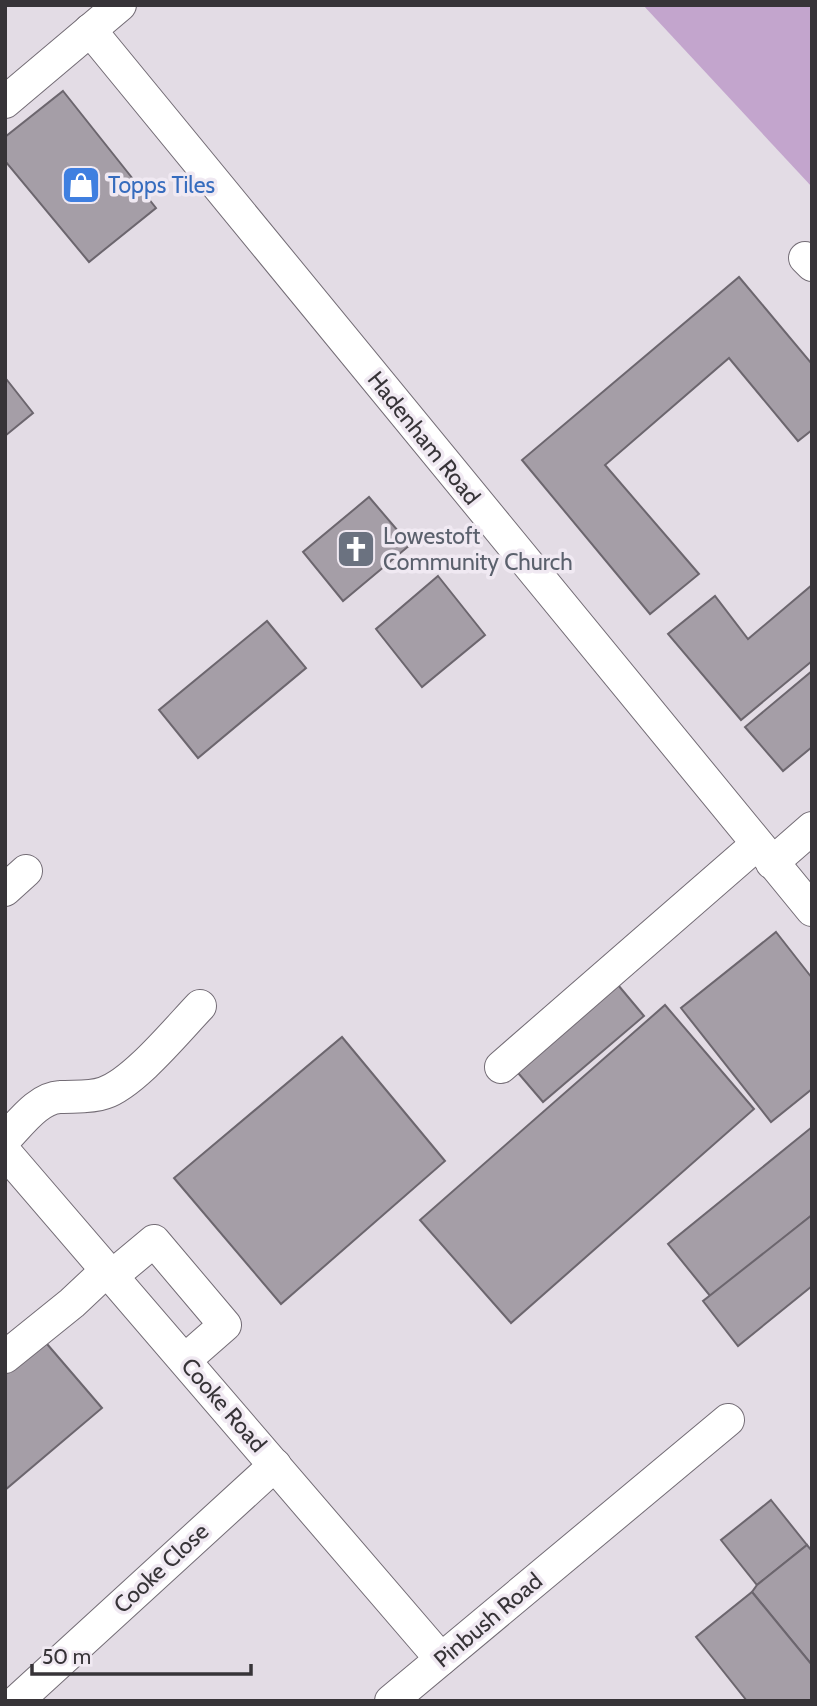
<svg xmlns="http://www.w3.org/2000/svg" width="817" height="1706" font-family="Cabin,sans-serif">
	<style>
		.green { fill: #c3a5cd }
		.building { fill: #a59ea7; stroke: #6c666e; stroke-width: 2 }
		.lines { fill: none; stroke-linecap: round; stroke-linejoin: round }
		.minor-casing { stroke: #736c75; stroke-width: 34 }
		.minor { stroke: #fff; stroke-width: 32 }
		.labels { text-anchor: middle; dominant-baseline: central; stroke-width: 7; stroke-linejoin: round; paint-order: stroke }
		.shop-label { font-size: 23px; fill: #366cbe; stroke: #f0e9f2; text-anchor: start }
		.street-label { font-size: 23px; fill: #373438; stroke: #f0e9f2 }
		.worship-label { font-size: 23px; fill: #5b616d; stroke: #f0e9f2; text-anchor: start }
	</style>
	<rect width="100%" height="100%" fill="#e3dce5"/>
	<polygon class="green" points="643,5 812,5 812,187"/>
	<g class="building">
		<polygon points="63,91 156,208 89,262 5,161 5,137"/>
		<polygon points="739,277 812,364 812,430 798,441 729,358 605,465 699,574 650,614 522,460"/>
		<polygon points="7,380 33,413 5,436 5,381"/>
		<polygon points="369,497 410,545 343,601 303,552"/>
		<polygon points="438,576 485,635 422,687 376,629"/>
		<polygon points="812,585 812,661 741,720 668,634 715,596 748,639"/>
		<polygon points="267,621 306,668 198,758 159,710"/>
		<polygon points="812,671 812,747 783,771 745,727"/>
		<polygon points="776,932 812,978 812,1089 771,1122 681,1008"/>
		<polygon points="613,979 644,1016 543,1102 513,1067"/>
		<polygon points="665,1005 754,1109 511,1323 420,1220"/>
		<polygon points="342,1037 445,1161 281,1304 174,1178"/>
		<polygon points="812,1127 812,1215 711,1297 668,1244"/>
		<polygon points="812,1215 812,1286 738,1346 703,1301"/>
		<polygon points="41,1337 102,1408 5,1490 5,1367"/>
		<polygon points="771,1500 807,1545 757,1585 721,1540"/>
		<polygon points="807,1545 812,1551 812,1665 752,1592 757,1585"/>
		<polygon points="752,1592 812,1665 812,1701 747,1701 696,1637"/>
	</g>
	<g class="lines">
		<g class="minor-casing">
			<g id="minor">
				<polyline points="90,30 812,910"/>
				<polyline points="5,102 120,5"/>
				<polyline points="805,258 812,265"/>
				<polyline points="772,863 812,828"/>
				<polyline points="5,890 26,871"/>
				<polyline points="501,1067 756,845"/>
				<path d="M5,1139C20,1124 38,1098 60,1097C74,1096 90,1098 104,1093C134,1083 177,1030 200,1006"/>
				<polyline points="5,1152 441,1659"/>
				<polyline points="112,1276 154,1241 225,1325 185,1360"/>
				<polyline points="5,1357 72,1303 106,1271"/>
				<polyline points="17,1701 275,1465"/>
				<polyline points="391,1701 728,1420"/>
			</g>
		</g>
		<use href="#minor" class="minor"/>
	</g>
	<defs>
		<g id="shop-square" transform="scale(2.0125)"><rect x="-9" y="-9" width="18" height="18" rx="4" fill="#3f7fe0" stroke="#f0e9f2"/><path d="M-5-2.5h2.3a2.7 3.5 0 0 1 5.4 0H5L5.5 6h-11ZM-1.5-2.5h3a1.5 2.3 0 0 0-3 0Z" fill="#fff"/></g>
		<g id="church-square" transform="scale(2.0125)"><rect x="-9" y="-9" width="18" height="18" rx="4" fill="#6b7280" stroke="#f0e9f2"/><path d="M-1.2-6h2.4v3.5h3.3v2.4h-3.3V6h-2.4V-.1h-3.3v-2.4h3.3Z" fill="#fff"/></g>
	</defs>
	<g fill-rule="evenodd">
		<use href="#shop-square" x="81" y="185"/>
		<use href="#church-square" x="356" y="549"/>
	</g>
	<g class="labels">
		<g class="shop-label">
			<text x="108" y="185">Topps Tiles</text>
		</g>
		<g class="street-label">
			<text transform="translate(424 438) rotate(51)">Hadenham Road</text>
			<text transform="translate(224 1405) rotate(49)">Cooke Road</text>
			<text transform="translate(161 1568) rotate(-43)">Cooke Close</text>
			<text transform="translate(488 1620) rotate(-40)">Pinbush Road</text>
		</g>
		<g class="worship-label">
			<text x="383" y="536">Lowestoft<tspan x="383" dy="26">Community Church</tspan></text>
		</g>
	</g>
	<rect width="817" height="1706" fill="none" stroke="#373438" stroke-width="14"/>
	<path d="M32 1664v10h219v-10" fill="none" stroke="#373438" stroke-width="3.5"/>
	<text x="42" y="1664" font-size="21" fill="#373438" stroke="#f0e9f2" stroke-width="5" paint-order="stroke">50 m</text>
</svg>
